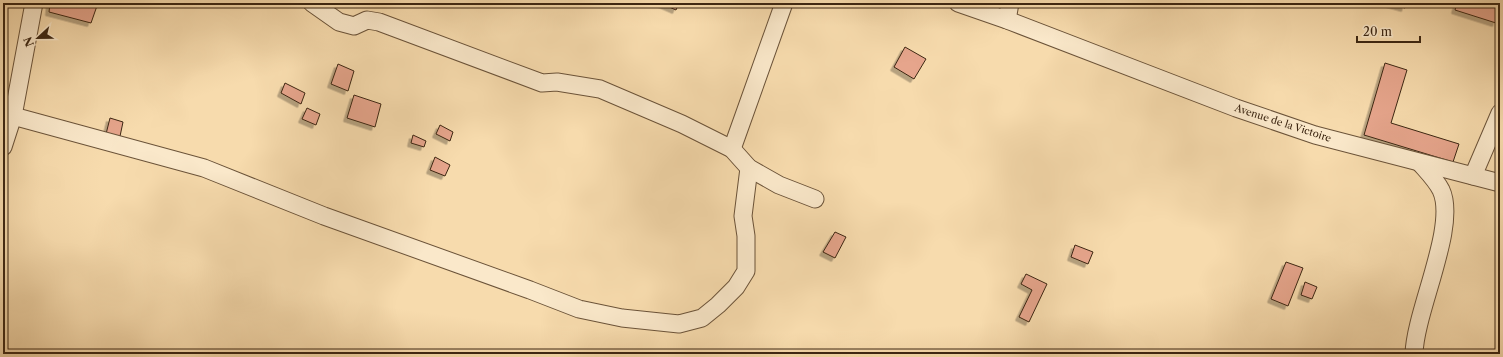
<svg xmlns="http://www.w3.org/2000/svg" width="1503" height="357" font-family="'Libre Caslon Text',serif">
	<style>
		.building { fill: #e6a58c; stroke: #3c2612; filter: url(#shadow) }
		.lines { fill: none; stroke-linecap: round; stroke-linejoin: round }
		.street-casing { stroke: #6b5339; stroke-width: 19 }
		.street { stroke: #fae8ca; stroke-width: 17 }
		.labels { text-anchor: middle; dominant-baseline: central; stroke-width: 3; stroke-linejoin: round; paint-order: stroke }
		.street-label { font-size: 10px; fill: #3c2612; stroke: #fae8ca }
	</style>
	<defs>
		<filter id="shadow"><feDropShadow dx="-3.5" dy="3.5" stdDeviation="0" flood-color="#0004"/></filter>
	</defs>
	<rect width="100%" height="100%" fill="#f7dbad"/>
	<filter id="stains"><feTurbulence type="fractalNoise" baseFrequency=".005" numOctaves="4"/><feColorMatrix values="0 0 0 0 .2 0 0 0 0 .09 0 0 0 0 .02 0 0 0 .5 -.17"/></filter>
	<radialGradient id="worn" r=".72"><stop offset=".6" stop-color="#630" stop-opacity="0"/><stop offset="1" stop-color="#630" stop-opacity=".3"/></radialGradient>
	<g class="building">
		<polygon points="50,3 98,3 91,23 49,12"/>
		<polygon points="660,3 679,3 676,10"/>
		<polygon points="1387,3 1406,3 1405,8"/>
		<polygon points="1457,3 1500,3 1500,10 1496,23 1455,10"/>
		<polygon points="905,47 926,59 914,79 894,67"/>
		<polygon points="1385,63 1407,70 1391,123 1459,144 1453,162 1364,135"/>
		<polygon points="338,64 354,71 348,91 331,84"/>
		<polygon points="285,83 305,93 301,104 281,93"/>
		<polygon points="354,95 381,104 375,127 347,118"/>
		<polygon points="307,108 320,114 316,125 302,119"/>
		<polygon points="110,118 123,122 119,141 105,138"/>
		<polygon points="440,125 453,132 450,141 436,134"/>
		<polygon points="413,135 426,141 424,147 411,143"/>
		<polygon points="435,157 450,165 445,176 430,170"/>
		<polygon points="835,232 846,237 835,258 823,252"/>
		<polygon points="1075,245 1093,252 1088,264 1071,257"/>
		<polygon points="1286,262 1303,268 1288,306 1271,299"/>
		<polygon points="1026,274 1047,284 1029,322 1019,317 1032,290 1021,284"/>
		<polygon points="1305,282 1317,287 1312,299 1301,295"/>
	</g>
	<g class="lines">
		<g class="street-casing">
			<g id="street">
				<polyline points="312,3 339,22 354,26 367,20 379,22 542,83 557,82 600,89 682,124 732,149 749,168 779,185 815,199"/>
				<polyline points="958,3 1007,20 1236,108 1315,135 1500,183"/>
				<polyline points="1007,20 1010,3"/>
				<polyline points="13,116 204,168 324,216 530,290 579,309 622,318 679,324 702,318 718,305 736,287 746,271 746,236 743,216 749,168"/>
				<polyline points="3,147 13,116 34,3"/>
				<polyline points="732,149 784,3"/>
				<polyline points="1473,176 1500,113"/>
				<path d="M1414,354C1415,311 1458,226 1441,190C1436,180 1427,171 1420,163"/>
			</g>
		</g>
		<use href="#street" class="street"/>
	</g>
	<g class="labels">
		<g class="street-label">
			<text transform="translate(1283 123) rotate(18)">Avenue de la Victoire</text>
		</g>
	</g>
	<rect width="1503" height="357" fill="none" stroke="#f7dbad" stroke-width="16"/>
	<rect x="4" y="4" width="1495" height="349" fill="none" stroke="#3c2612" stroke-width="2"/>
	<rect x="8" y="8" width="1487" height="341" fill="none" stroke="#3c2612"/>
	<g transform="translate(38 38) rotate(248)" stroke="#fae8ca" stroke-width="3" paint-order="stroke">
	<path d="M0-3L7 15L0 10L-7 15Z" fill="#3c2612"/>
	<text y="-6" font-size="11" font-weight="bold" text-anchor="middle" fill="#3c2612">N</text>
	</g>
	<path d="M1357 36v6h63v-6" fill="none" stroke="#3c2612" stroke-width="2"/>
	<text x="1363" y="36" font-size="12" fill="#3c2612" stroke="#fae8ca" stroke-width="3" paint-order="stroke">20 m</text>
	<rect width="100%" height="100%" filter="url(#stains)"/>
	<rect width="100%" height="100%" fill="url(#worn)"/>
</svg>
